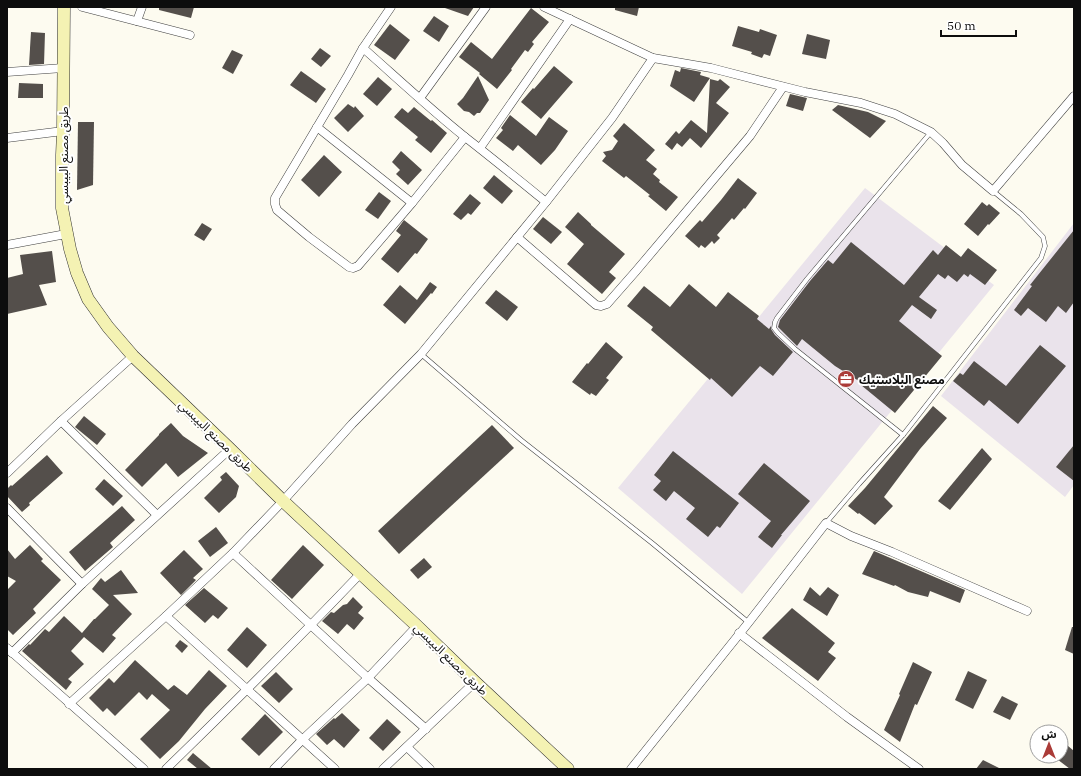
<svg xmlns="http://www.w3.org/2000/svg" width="1081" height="776" font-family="'IBM Plex Serif','Noto Sans Arabic',serif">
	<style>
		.industrial { fill: #eae3eb }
		.building { fill: #544f4b }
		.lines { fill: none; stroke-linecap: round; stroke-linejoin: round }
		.lane-casing { stroke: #404040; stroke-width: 5 }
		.street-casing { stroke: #404040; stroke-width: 9 }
		.secondary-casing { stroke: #2f2f2f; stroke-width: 13 }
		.lane { stroke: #fff; stroke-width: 4 }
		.street { stroke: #fff; stroke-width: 8 }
		.secondary { stroke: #f4f2b3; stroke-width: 12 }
		.labels { text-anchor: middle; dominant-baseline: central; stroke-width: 4; stroke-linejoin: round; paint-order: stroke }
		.street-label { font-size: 12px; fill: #0d0d0d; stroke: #fff }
		.poi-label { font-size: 12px; font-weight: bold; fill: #0d0d0d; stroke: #fff; text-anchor: start }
	</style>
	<rect width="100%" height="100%" fill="#fdfbf0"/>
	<g class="industrial">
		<polygon points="865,188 994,285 742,594 618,488"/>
		<polygon points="1074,223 1074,485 1065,497 941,396"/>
	</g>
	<g class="building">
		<polygon points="159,7 194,7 191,18 159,10"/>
		<polygon points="446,7 474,7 468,16 445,8"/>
		<polygon points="615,7 639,7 637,16 615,10"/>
		<polygon points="531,8 549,22 532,42 534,44 528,52 525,50 511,69 512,70 497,89 479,74 480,73 459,57 471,42 492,59"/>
		<polygon points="434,16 449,26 439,42 423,31"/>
		<polygon points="390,24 410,40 395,60 374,45"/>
		<polygon points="738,26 759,32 760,29 777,35 770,56 764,54 762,58 751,54 752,52 732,46"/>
		<polygon points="31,32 45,33 44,64 29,65"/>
		<polygon points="807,34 830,40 826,59 802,54"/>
		<polygon points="320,48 331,56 321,67 311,59"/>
		<polygon points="232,50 243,55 233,74 222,68"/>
		<polygon points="554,66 573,82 541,119 521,102 533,88 534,89"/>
		<polygon points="681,68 701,72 700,75 710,78 694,102 670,86 675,70 680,72"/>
		<polygon points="301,71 326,89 316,103 290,85"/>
		<polygon points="478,76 489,100 480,113 477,113 474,116 469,112 464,111 457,104 463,98"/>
		<polygon points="378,77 392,89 377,106 363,94"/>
		<polygon points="710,79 718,81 720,79 730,87 716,103 729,113 701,148 690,138 682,147 677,143 672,150 665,144 676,131 679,134 691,120 707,133"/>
		<polygon points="19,83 43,84 43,98 18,98"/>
		<polygon points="790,94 807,98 803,111 786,106"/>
		<polygon points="348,104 354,108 355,106 364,116 348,132 334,118"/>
		<polygon points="838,105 868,112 886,121 870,138 832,110"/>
		<polygon points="414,107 431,121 432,120 447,133 431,153 415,140 418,137 394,117 402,108 408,113"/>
		<polygon points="510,115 536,136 549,117 568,131 555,150 541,165 518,145 513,151 496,138 503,130 501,128"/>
		<polygon points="78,122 94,122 93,185 77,190"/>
		<polygon points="624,123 655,150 646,160 657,169 653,174 660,180 659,182 678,197 666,211 648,196 650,195 626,176 624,178 602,161 606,156 603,152 612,150 618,141 613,136"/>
		<polygon points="401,151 422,170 408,185 396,174 400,170 392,162"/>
		<polygon points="324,155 342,172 319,197 301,180"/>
		<polygon points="494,175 513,191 502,204 483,188"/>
		<polygon points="738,178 757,193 745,209 744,208 734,220 732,218 717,235 720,238 714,244 712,241 705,248 701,245 699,248 685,236 700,220 702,222 721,200"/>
		<polygon points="379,192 391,201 378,219 365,210"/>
		<polygon points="470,194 481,203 471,215 468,213 461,220 453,214"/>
		<polygon points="982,202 987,206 989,204 1000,213 989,225 988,224 978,236 964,224"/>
		<polygon points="578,212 591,224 591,225 625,254 609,272 616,278 602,294 567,264 584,244 565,227"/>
		<polygon points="543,217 562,232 551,244 533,229"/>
		<polygon points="404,220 428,239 417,254 415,253 398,273 381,259 401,235 396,231"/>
		<polygon points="202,223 212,229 204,241 194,235"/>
		<polygon points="1074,230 1074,302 1066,313 1058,306 1046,322 1028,308 1021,316 1014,310 1032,286 1030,285"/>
		<polygon points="851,242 904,285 933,250 938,255 946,245 961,257 968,248 997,270 985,285 970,274 968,277 964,274 957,282 948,275 945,279 938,274 919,297 937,310 931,319 912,305 899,321 942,356 895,413 861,385 862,383 835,366 802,339 797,346 778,327 780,320 810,281 828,260 833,264"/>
		<polygon points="52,251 56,282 39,285 47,305 7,314 7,278 23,274 20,255"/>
		<polygon points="430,282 437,287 432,294 431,293 405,324 383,305 400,285 417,300"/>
		<polygon points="689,284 716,307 728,292 759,316 757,319 769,329 771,326 771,329 775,335 793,352 773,376 760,366 732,397 711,378 710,380 651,330 653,327 627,306 644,286 670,307"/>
		<polygon points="496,290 518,307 507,321 485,303"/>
		<polygon points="606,342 623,357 606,378 609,380 596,396 591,393 590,395 572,382 587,363 588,364"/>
		<polygon points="1040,345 1066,366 1018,424 989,400 984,406 953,381 960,373 963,375 974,361 1006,386"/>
		<polygon points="933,406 947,418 920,449 884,497 893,506 875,525 859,513 858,514 848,506 865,488"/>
		<polygon points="84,416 106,434 97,445 75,427"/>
		<polygon points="171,423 183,436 208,453 178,477 166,463 142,487 125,470 159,435 159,434"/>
		<polygon points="492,425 514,448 399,554 378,531"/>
		<polygon points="1074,445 1074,481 1056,467"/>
		<polygon points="982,448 992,459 950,510 938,501"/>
		<polygon points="673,451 739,503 720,528 717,526 708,537 686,519 695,508 674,491 666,501 653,490 661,481 654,475"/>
		<polygon points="47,455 63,473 29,503 30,505 22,512 7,496 7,489 11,485 12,486"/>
		<polygon points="764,463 810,501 781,535 782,535 772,548 758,537 771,521 738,494"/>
		<polygon points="226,472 239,486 236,497 219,513 204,498 222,480 220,477"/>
		<polygon points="104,479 123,496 113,506 95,489"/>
		<polygon points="122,506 135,520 110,543 113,547 85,571 69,552"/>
		<polygon points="216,527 228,543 210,557 198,541"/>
		<polygon points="30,545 43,559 41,561 61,580 33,609 36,613 13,635 7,629 7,590 16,581 7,576 7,549 15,559"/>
		<polygon points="303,545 324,565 292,599 271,580"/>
		<polygon points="184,550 203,569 193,578 196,580 181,595 160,573"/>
		<polygon points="874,551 965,590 960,603 930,591 928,597 908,592 895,585 894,586 862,574"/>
		<polygon points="424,558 432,567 418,579 410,570"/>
		<polygon points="121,570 138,593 113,595 132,614 112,635 116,638 103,653 84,637 71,651 84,664 68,679 72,682 66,690 22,651 29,644 30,645 45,629 49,632 64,616 82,633 94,619 95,619 109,605 92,589 101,578 105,582"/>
		<polygon points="810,587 820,596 828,587 839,595 827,616 803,600"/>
		<polygon points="204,588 228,608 218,619 213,615 205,623 185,605"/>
		<polygon points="353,597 363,607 358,613 364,618 354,630 347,624 338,634 322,621 331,612 334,613 343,605 347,604"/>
		<polygon points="792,608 835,643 828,652 836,658 818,681 762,638"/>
		<polygon points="247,627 267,645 247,668 227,650"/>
		<polygon points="1072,627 1074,627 1074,654 1065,650"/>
		<polygon points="180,640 188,646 182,653 175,646"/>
		<polygon points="135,660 168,690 174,685 187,695 209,670 227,686 205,709 179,741 160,759 140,739 170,710 152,694 147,700 139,692 115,716 107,708 103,712 89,698 109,678 114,683"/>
		<polygon points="913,662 932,672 917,705 915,704 900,742 884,730 900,695 899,694"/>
		<polygon points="968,671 987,680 973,709 955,700"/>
		<polygon points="276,672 293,689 279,703 261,686"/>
		<polygon points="1002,696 1018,704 1010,720 993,712"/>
		<polygon points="342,713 360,730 344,748 334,739 327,745 316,734 334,718 335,719"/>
		<polygon points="265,714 283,732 259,756 241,739"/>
		<polygon points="387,719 401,732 383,751 369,738"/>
		<polygon points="1061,740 1074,751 1074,769 1070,769 1053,756 1061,756"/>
		<polygon points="193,753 212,769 198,769 187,760"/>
		<polygon points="983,760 1001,769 976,769"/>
	</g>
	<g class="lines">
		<g class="lane-casing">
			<g id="lane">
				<polyline points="421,354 521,440 652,543 748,622"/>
				<polyline points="903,435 795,349 778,333 774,328 775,322 777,318 807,279 931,132"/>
				<polyline points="826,523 859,484 903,435 1041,258 1045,246 1043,237 1021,214 993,191"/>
			</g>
		</g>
		<g class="street-casing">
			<g id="street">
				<polyline points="82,7 190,35"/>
				<polyline points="391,7 363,48 348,75 275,198 275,204 277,210 309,237 349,267 353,268 358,266 412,203 465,137"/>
				<polyline points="544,7 653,58 711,68 805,92 861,103 895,114 931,132 943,143 962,165 993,191 1074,96"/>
				<polyline points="137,21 142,7"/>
				<path d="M363,48C397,78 430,109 465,137C492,158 519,180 546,202"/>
				<polyline points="7,72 63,68"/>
				<polyline points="420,98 486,7"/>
				<polyline points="317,127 412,203"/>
				<polyline points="7,138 63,131"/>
				<polyline points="480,148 570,19"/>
				<polyline points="517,237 596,305 601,306 607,304 636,271 750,136 783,87"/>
				<polyline points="7,245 66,234"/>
				<polyline points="61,421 157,515"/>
				<polyline points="7,473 61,421 133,356"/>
				<polyline points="7,508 82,584"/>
				<polyline points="233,553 368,678 426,729"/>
				<polyline points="166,616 335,769"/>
				<polyline points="739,633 847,717 919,769"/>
				<polyline points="7,648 144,769"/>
				<polyline points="12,653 82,584 230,449"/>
				<polyline points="69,704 166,616 233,553 283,501 352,424 421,354 546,202 612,118 653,58"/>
				<polyline points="407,747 430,769"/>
				<path d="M166,769C232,705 297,640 360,574"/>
				<polyline points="274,769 302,740 368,678 417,626"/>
				<polyline points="383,769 475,682"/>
				<polyline points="631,769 749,622 826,523 851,536 892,552 1027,611"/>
			</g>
		</g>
		<g class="secondary-casing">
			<polyline id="secondary" points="64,7 63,131 62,155 62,208 70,249 77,273 88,299 108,327 133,356 230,449 283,501 417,626 475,682 568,769"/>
		</g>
		<use href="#lane" class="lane"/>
		<use href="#street" class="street"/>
		<use href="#secondary" class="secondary"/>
	</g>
	<defs>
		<g id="office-disc" transform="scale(0.9)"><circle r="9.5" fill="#ab3b38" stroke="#fff"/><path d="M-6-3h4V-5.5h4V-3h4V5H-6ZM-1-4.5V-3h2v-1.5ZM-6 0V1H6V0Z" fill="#fff"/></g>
	</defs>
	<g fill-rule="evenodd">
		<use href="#office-disc" x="846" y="379"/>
	</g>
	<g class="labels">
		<g class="street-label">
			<text transform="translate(63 155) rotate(-90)">طريق مصنع البيبسي</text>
			<text transform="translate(216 436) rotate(44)">طريق مصنع البيبسي</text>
			<text transform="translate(451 659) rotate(44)">طريق مصنع البيبسي</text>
		</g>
		<g class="poi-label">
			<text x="859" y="379">مصنع البلاستيك</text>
		</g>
	</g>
	<rect width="1081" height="776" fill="none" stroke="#0d0d0d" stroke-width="16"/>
	<g transform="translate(1049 744)"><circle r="19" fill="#ffffff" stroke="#9e9e9e"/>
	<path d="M0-3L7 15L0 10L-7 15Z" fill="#ab3b38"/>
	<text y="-6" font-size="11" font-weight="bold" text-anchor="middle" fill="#0d0d0d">ش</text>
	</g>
	<path d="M941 30v6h75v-6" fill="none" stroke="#0d0d0d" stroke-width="2"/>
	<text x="947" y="30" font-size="12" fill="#0d0d0d" stroke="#ffffff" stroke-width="3" paint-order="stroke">50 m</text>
</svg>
